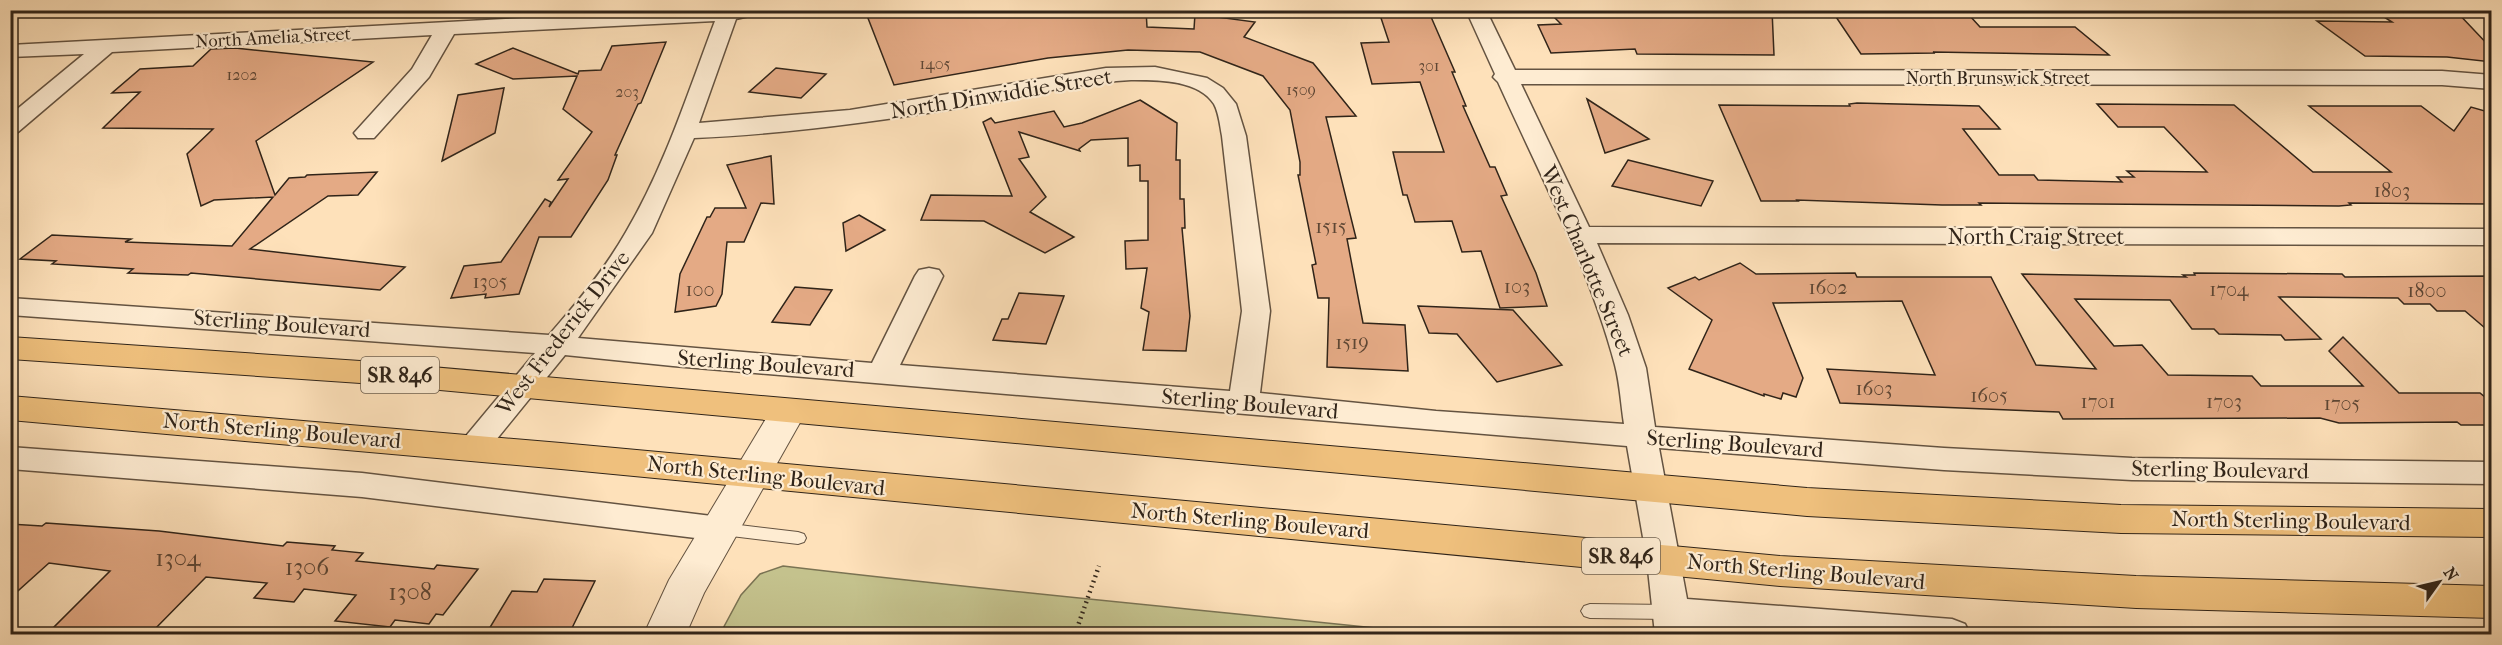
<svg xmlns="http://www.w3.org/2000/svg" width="2502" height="645" font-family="'IM FELL French Canon',serif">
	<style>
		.green { fill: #c4c28d; stroke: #7a7353; stroke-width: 1.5 }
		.building { fill: #e4aa85; stroke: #302419; stroke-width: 1.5 }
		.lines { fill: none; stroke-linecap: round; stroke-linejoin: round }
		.service-casing { stroke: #645341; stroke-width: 2 }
		.minor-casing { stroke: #645341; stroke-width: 3 }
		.tertiary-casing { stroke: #645341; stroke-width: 2 }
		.primary-casing { stroke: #302419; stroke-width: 2 }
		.path { stroke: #302419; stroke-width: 4.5; stroke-dasharray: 1.5 4; stroke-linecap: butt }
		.service { fill: #feecd2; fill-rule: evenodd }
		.minor { fill: #feecd2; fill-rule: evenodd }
		.tertiary { fill: #feecd2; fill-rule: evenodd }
		.primary { fill: #efc07d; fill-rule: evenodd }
		.labels { text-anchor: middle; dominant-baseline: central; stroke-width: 4.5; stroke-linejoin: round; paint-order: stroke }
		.far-number-label { font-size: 16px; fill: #5d4634 }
		.far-street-label { font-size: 18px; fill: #302419; stroke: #feecd2 }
		.number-label { font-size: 20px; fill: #5d4634 }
		.shield { fill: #feecd2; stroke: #6e6050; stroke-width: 1.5 }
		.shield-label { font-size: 21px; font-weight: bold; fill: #302419 }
		.street-label { font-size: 22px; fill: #302419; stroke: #feecd2 }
		.near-number-label { font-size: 24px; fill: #5d4634 }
	</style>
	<rect width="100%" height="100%" fill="#fee1ba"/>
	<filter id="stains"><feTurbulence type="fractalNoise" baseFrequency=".00333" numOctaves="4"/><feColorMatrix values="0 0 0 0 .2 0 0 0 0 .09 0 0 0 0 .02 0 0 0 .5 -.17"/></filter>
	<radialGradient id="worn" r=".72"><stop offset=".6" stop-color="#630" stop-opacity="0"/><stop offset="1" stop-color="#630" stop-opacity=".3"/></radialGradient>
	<path class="green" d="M783,566C1000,592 1217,611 1432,634H720L741,595L760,574Z"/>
	<g class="building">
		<polygon points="883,10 1146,10 1147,27 1194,29 1195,14 1255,22 1244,37 1313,63 1356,116 1326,117 1356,238 1347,239 1363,323 1405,325 1408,371 1327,367 1329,298 1318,298 1312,265 1316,264 1298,175 1300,175 1300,162 1290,110 1263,76 1200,52 1128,50 1048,58 894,85 866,13"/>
		<polygon points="1428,10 1455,72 1452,72 1466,106 1463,106 1490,167 1495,167 1507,195 1501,196 1536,273 1547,306 1500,308 1481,251 1462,252 1452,221 1415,222 1407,195 1403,195 1393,152 1444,152 1420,82 1372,84 1361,43 1389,42 1380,15 1395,15 1393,11"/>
		<polygon points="1547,10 1772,10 1774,55 1637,54 1635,49 1551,53 1538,25 1561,24"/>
		<polygon points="2373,10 2455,10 2492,49 2492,62 2447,57 2365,56 2317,21 2392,22"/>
		<polygon points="1834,14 1970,16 1980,27 2075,27 2109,55 1933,52 1935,53 1861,54"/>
		<polygon points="666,42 641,103 638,104 615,155 617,155 608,180 571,237 539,237 519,294 485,298 486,294 451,298 464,266 501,262 545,199 551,202 549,207 568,179 558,180 592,132 563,109 577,76 513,79 476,64 513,48 578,74 579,71 601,70 612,46"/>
		<polygon points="235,48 373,62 256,141 275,195 289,178 305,177 307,175 377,172 358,195 328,196 250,249 405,267 380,290 191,273 188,275 128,273 133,269 52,264 56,261 20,259 52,235 131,239 125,242 232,246 273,197 214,200 201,206 187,154 213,129 103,128 140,92 112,93 140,69 193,66 211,49"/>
		<polygon points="776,68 826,74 801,98 749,92"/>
		<polygon points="504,88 495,133 442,161 458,95"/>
		<polygon points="1587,99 1649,139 1605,153"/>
		<polygon points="1140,100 1177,123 1176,160 1180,160 1180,199 1184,199 1185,228 1182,228 1190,316 1186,351 1143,350 1149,312 1141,308 1147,268 1126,269 1125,241 1148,240 1148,181 1140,181 1140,165 1128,166 1128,138 1091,140 1079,149 1080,151 1019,132 1029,157 1019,159 1046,197 1030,212 1074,237 1045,253 984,221 921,220 931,195 1012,196 983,122 991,118 995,123 1054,111 1064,127 1082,123"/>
		<polygon points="1857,103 1979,106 2000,129 1963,129 1999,175 2034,175 2038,180 2122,182 2117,177 2134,177 2127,171 2207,172 2164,127 2118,127 2097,104 2234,105 2313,172 2391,172 2309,106 2421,106 2454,131 2471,107 2492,113 2492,204 2349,203 2351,205 2339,206 1979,203 1981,205 1942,205 1797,200 1798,201 1761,201 1719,105 1850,106 1849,104"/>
		<polygon points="771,156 774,204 761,203 744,242 727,242 722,294 716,306 675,312 680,274 707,217 710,217 715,208 746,208 727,165"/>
		<polygon points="1628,160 1713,181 1701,206 1612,186"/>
		<polygon points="859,215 885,230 846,251 843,223"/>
		<polygon points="1740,263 1756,274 1855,273 1857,277 1991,277 2036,365 2096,369 2022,274 2186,277 2183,275 2195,275 2194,273 2342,274 2345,277 2492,276 2492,334 2465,311 2437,311 2430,304 2404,304 2398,298 2279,297 2321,339 2285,340 2281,335 2219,334 2214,329 2192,329 2170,300 2075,299 2114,346 2142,345 2168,375 2252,376 2261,386 2363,386 2329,351 2343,337 2399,393 2480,393 2492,403 2492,425 2461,425 2457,422 2339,423 2320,418 2063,419 2059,412 1840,403 1827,369 1935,375 1902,301 1773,303 1803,378 1796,397 1783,393 1781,399 1764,394 1764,396 1689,369 1712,320 1668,288 1695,277 1699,280"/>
		<polygon points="795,287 832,290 810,325 772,322"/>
		<polygon points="1019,293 1064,296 1046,344 993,340 1002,319 1008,319"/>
		<polygon points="1418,306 1513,310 1562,365 1497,382 1457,334 1429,333"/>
		<polygon points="46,523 159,531 283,546 287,542 335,546 332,550 363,553 356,561 434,569 437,565 478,569 443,615 436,614 429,624 395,620 390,627 335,621 356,595 304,589 294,602 254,598 267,583 206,577 150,634 90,634 51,630 110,571 49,563 10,598 10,524 42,526"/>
		<polygon points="544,579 595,581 571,630 566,634 486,634 512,591 537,592"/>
	</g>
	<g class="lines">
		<g class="service-casing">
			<g id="service">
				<polygon points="723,523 798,532 804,534 806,538 804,542 798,544 723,535 717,533 715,529 717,525"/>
				<polygon points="1590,604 1669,605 1675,607 1678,612 1675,617 1669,619 1590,618 1584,616 1581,611 1584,606"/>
			</g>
		</g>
		<g class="minor-casing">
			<g id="minor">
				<path d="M676,10H761L758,14L736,19L699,123L850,110L1106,68L1155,67L1207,78L1223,88L1236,104L1246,136L1270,311L1260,393L1436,411L1624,424C1621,405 1620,384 1615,365C1589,267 1540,175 1498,82L1493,77L1495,74L1466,10H1486L1515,70L2442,71L2492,75V89L2442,85L1521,84L1589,227L2492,229V245L1597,243L1628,315L1646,368L1655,427L1944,448L2132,458L2492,462V484L2132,480L1944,470L1659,448L1687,599L1952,619L1965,624L1970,634H1775L1691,628V634H1655L1647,560L1627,446L673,366L565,355L483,456L472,459L461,456L456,448L535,353L10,315V298L549,335C577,303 605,269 626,232C665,166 688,92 715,21L454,34L429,77L374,138H358L354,133L412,69L432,35L112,52L18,132L10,134V115L84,54L10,57V45ZM1131,80C1156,80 1198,79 1214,104C1219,113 1220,126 1222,136L1242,311L1230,391L900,365L943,276L939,270L929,268L919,270L915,276L872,363L578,338L652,233L694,138C785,134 875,122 965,107C1020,97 1075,83 1131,80Z"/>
				<polygon points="10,447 362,473 720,517 732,520 737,529 732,538 720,541 362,497 10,469"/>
			</g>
		</g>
		<g class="tertiary-casing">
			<polygon id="tertiary" points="788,400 801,404 806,412 704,593 686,634 644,634 669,580 770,412 775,404"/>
		</g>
		<g class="primary-casing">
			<g id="primary">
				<polygon points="10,337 375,362 1807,488 2121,505 2492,509 2492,537 2121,533 1807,516 375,384 10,359"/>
				<polygon points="10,396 561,443 1780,556 2136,576 2492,586 2492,618 2136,608 1780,586 561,469 10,420"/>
			</g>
		</g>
		<g class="path">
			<polyline points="1075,634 1099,566"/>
			<polyline points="1362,634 1363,627"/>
		</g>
		<use href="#service" class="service"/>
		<use href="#minor" class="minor"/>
		<use href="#tertiary" class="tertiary"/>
		<use href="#primary" class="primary"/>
	</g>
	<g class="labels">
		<g class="far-number-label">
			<text x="935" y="63">1405</text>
			<text x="1429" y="65">301</text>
			<text x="242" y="74">1202</text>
			<text x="1301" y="89">1509</text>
			<text x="627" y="91">203</text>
		</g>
		<g class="far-street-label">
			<text transform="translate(273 38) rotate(-3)">North Amelia Street</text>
			<text x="1998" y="78">North Brunswick Street</text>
		</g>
		<g class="number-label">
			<text x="2392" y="190">1803</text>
			<text x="1331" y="226">1515</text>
			<text x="490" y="281">1305</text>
			<text x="1517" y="286">103</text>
			<text x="1828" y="287">1602</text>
			<text x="700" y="289">100</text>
			<text x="2229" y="289">1704</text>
			<text x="2427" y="290">1800</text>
			<text x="1352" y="342">1519</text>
			<text x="1874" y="388">1603</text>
			<text x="1989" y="395">1605</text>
			<text x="2098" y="401">1701</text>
			<text x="2224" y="401">1703</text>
			<text x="2342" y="403">1705</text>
		</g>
		<g class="shield">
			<rect x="361" y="357" width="78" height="36" rx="4.5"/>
			<rect x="1582" y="538" width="78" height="36" rx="4.5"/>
		</g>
		<g class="shield-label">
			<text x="400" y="375">SR 846</text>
			<text x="1621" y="556">SR 846</text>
		</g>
		<g class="street-label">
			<text transform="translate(1001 94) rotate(-9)">North Dinwiddie Street</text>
			<text x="2036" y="237">North Craig Street</text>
			<text transform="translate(1587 261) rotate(67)">West Charlotte Street</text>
			<text transform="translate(282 324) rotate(4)">Sterling Boulevard</text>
			<text transform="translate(563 333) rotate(-52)">West Frederick Drive</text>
			<text transform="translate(766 364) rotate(4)">Sterling Boulevard</text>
			<text transform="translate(1250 404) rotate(5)">Sterling Boulevard</text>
			<text transform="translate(282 431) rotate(5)">North Sterling Boulevard</text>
			<text transform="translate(1735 444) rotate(4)">Sterling Boulevard</text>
			<text transform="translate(2220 470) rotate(1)">Sterling Boulevard</text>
			<text transform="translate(766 476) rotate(6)">North Sterling Boulevard</text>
			<text transform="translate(1250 521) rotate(5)">North Sterling Boulevard</text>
			<text transform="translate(2291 521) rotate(1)">North Sterling Boulevard</text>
			<text transform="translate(1806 572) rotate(5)">North Sterling Boulevard</text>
		</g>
		<g class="near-number-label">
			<text x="178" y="558">1304</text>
			<text x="307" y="567">1306</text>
			<text x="410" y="592">1308</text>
		</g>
	</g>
	<rect width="2502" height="645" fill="none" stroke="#fee1ba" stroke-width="36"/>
	<rect x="12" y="12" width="2478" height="621" fill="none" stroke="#302419" stroke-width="3"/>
	<rect x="18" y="18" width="2466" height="609" fill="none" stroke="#302419" stroke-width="1.5"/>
	<g transform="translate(2439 582) rotate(56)" stroke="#feecd2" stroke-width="4.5" paint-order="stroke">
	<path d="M0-4.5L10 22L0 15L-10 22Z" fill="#302419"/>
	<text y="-9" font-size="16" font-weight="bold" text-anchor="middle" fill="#302419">N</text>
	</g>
	<rect width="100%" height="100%" filter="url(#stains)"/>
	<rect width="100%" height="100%" fill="url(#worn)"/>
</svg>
